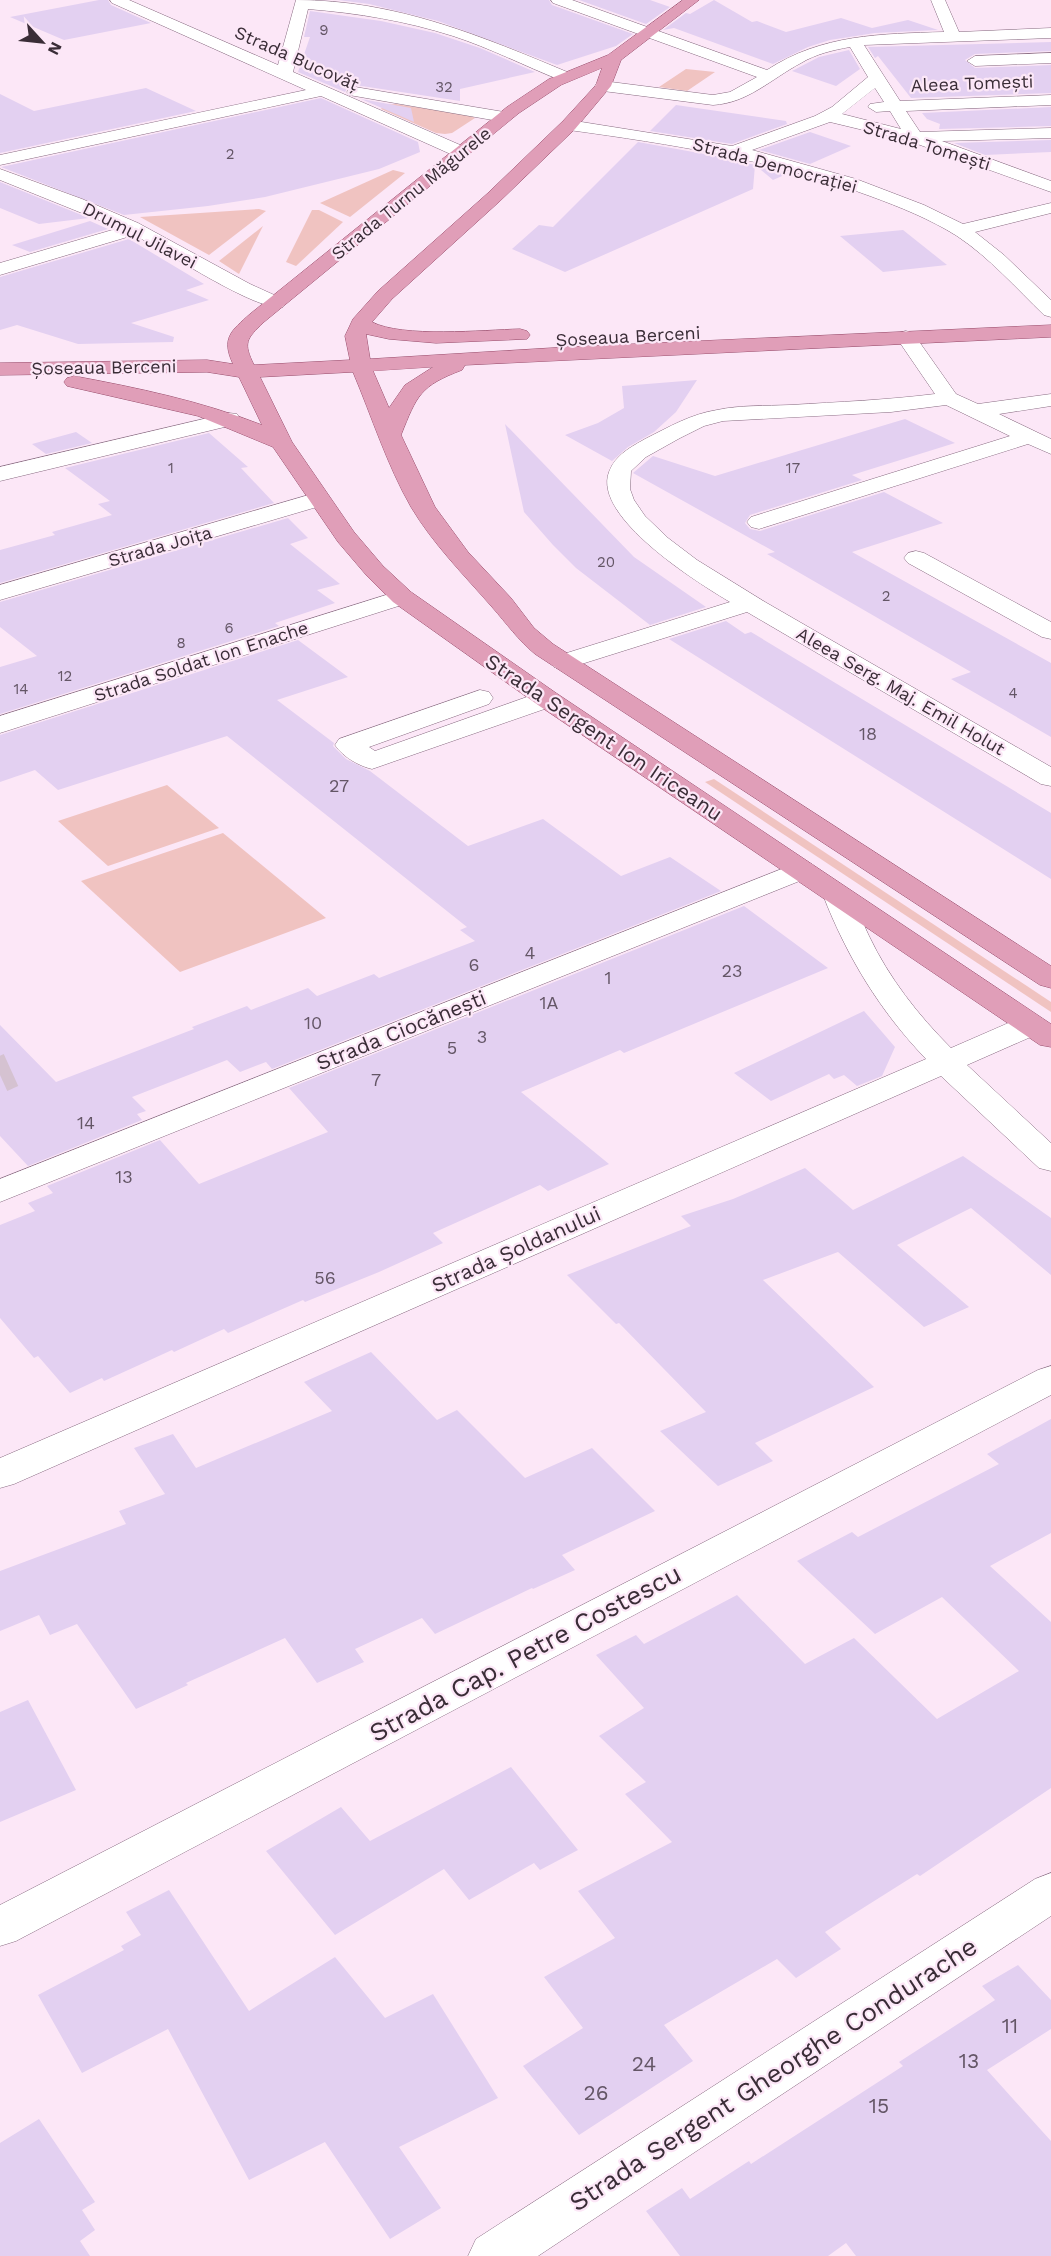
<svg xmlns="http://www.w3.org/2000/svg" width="1051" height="2256" font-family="'Work Sans',sans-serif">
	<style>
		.green { fill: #f0c3c1 }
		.building { fill: #e3d0f1 }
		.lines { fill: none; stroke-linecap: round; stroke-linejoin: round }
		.minor-tunnel { stroke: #d5c2d1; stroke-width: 35; stroke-dasharray: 35 18; stroke-linecap: butt }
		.minor-casing { stroke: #876a80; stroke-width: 1 }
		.major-casing { stroke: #984d6c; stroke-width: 1 }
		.minor { fill: #fff; fill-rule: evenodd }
		.major { fill: #e09eb8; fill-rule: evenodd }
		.labels { text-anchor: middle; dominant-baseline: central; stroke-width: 4.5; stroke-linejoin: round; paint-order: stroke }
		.far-number-label { font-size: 15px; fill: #645666 }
		.far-street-label { font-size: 18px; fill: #3a2d37; stroke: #fce7f7 }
		.number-label { font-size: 18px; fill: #645666 }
		.street-label { font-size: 21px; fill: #3a2d37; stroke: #fce7f7 }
		.near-number-label { font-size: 21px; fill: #645666 }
		.near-street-label { font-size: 26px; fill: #3a2d37; stroke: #fce7f7 }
	</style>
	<rect width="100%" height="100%" fill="#fce7f7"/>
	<g class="green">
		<polygon points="686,69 715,72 687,91 659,87"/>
		<polygon points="396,104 469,115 475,118 452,133 445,134 436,133 381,109 384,105"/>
		<polygon points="393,170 405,173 350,217 320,203"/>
		<polygon points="259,209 266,211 209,255 140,217"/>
		<polygon points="312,210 319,210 343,222 296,266 286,262"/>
		<polygon points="263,226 239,274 219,261"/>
		<polygon points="714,779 1051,1002 1051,1012 705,782"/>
		<polygon points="167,785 219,828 108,866 58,821"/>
		<polygon points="223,833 326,918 180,972 81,881"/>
	</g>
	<g class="building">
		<polygon points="99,0 108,0 111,5 151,23 64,40 10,17"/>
		<polygon points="338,0 549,0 552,5 633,34 616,46 557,65 438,21 369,4"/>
		<polygon points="579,0 650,0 670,7 646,24"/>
		<polygon points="714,0 752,22 757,21 786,32 841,18 872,28 908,20 938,30 875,33 830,40 808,47 773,64 674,28 663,30 686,13 690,14"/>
		<polygon points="310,11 381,21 435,33 480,48 535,72 460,89 460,101 355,85 348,87 345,92 298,72 310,37 304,37"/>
		<polygon points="1051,42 1051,51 975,54 965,60 975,68 1051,65 1051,93 911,98 878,56 875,58 868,47"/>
		<polygon points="849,50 860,69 836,86 792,71 819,57"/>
		<polygon points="146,88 196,111 0,153 0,94 34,111"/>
		<polygon points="321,98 418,142 420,152 379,169 265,197 208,206 124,215 1,167"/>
		<polygon points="361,99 411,108 414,122"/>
		<polygon points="676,105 786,121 787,124 732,144 650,131"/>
		<polygon points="1051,107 1051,126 939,129 940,124 927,119 922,113"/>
		<polygon points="810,132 851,146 810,164 759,150"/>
		<polygon points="1051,140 1051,152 985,155 954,143"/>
		<polygon points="638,142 721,157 789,173 773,180 755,165 753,189 565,272 512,249 539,225 553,227"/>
		<polygon points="0,182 89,218 39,224 0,208"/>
		<polygon points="90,221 108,229 30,252 12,245"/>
		<polygon points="903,230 947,265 883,272 840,236"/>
		<polygon points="129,239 204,284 186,290 209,300 131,323 174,337 173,342 78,344 17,325 0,330 0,277"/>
		<polygon points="697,380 676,412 654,432 628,447 612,461 565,435 598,423 624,408 622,386"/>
		<polygon points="905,419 955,443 852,475 862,480 750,515 745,523 750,529 760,531 884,492 943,523 852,552 1051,663 1051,737 951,679 971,672 767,554 775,552 633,473 653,456 715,476"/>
		<polygon points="505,424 634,557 706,607 650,625 576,568 553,545 524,512"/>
		<polygon points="76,432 92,443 46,454 32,444"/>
		<polygon points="209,433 248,467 241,468 274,503 0,583 0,550 55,535 52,532 112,515 98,504 110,501 65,468"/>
		<polygon points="288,518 308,538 290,544 340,584 317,590 335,603 275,623 279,626 0,714 0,667 37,656 0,627 0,602"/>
		<polygon points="726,621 745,634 751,632 1051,813 1051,879 669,639"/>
		<polygon points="298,640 348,677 277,700 334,743 333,746 346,759 370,771 468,846 543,819 621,876 670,857 721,891 272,1069 266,1062 240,1072 227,1060 132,1097 146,1111 137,1114 142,1120 28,1166 0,1136 0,1025 56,1082 194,1029 192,1027 247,1006 251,1010 308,988 317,996 374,974 379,978 475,941 460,930 467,927 227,736 58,790 35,770 0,782 0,735"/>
		<polygon points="744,906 828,968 624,1053 620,1050 521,1092 609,1164 548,1191 540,1185 433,1233 443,1243 379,1272 305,1302 303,1300 228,1333 224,1329 174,1352 172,1350 104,1381 102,1378 70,1393 38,1356 34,1358 0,1318 0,1225 35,1211 28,1203 53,1193 47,1186 160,1140 199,1184 328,1132 289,1088"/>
		<polygon points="864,1011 895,1047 882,1076 857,1086 844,1075 834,1079 829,1074 771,1101 734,1073"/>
		<polygon points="963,1156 1051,1218 1051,1275 971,1208 897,1245 969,1307 924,1327 838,1252 763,1280 874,1387 755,1443 773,1461 718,1486 660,1431 706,1412 619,1323 616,1324 567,1275 691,1226 681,1216 733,1199 805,1168 853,1210"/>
		<polygon points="371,1352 437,1420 457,1410 525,1478 592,1448 655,1511 562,1555 575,1570 533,1589 532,1588 435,1634 422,1618 355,1649 364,1662 317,1683 285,1638 186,1683 188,1685 136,1709 77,1624 50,1635 39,1615 0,1631 0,1571 126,1524 119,1511 165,1494 134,1448 173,1434 196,1468 332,1411 304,1382"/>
		<polygon points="1051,1419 1051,1533 990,1566 1051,1622 1051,1788 920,1876 917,1874 825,1932 841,1949 796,1978 777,1959 664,2025 693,2061 579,2135 523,2066 583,2028 544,1977 615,1938 578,1891 672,1842 625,1794 646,1782 599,1736 644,1708 596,1655 636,1635 644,1644 737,1595 805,1664 854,1638 937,1719 1019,1671 942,1597 875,1634 797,1561 852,1532 858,1537 999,1464 987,1454"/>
		<polygon points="28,1700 76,1790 0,1822 0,1712"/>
		<polygon points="511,1767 578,1850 540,1870 534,1863 469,1900 444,1869 335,1935 266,1851 341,1807 370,1841"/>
		<polygon points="169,1890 249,2011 335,1957 385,2018 433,1994 498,2098 399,2147 441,2208 390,2239 325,2142 249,2180 168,2029 82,2073 38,1995 124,1950 121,1946 141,1935 126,1912"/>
		<polygon points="1018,1965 1051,2000 1051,2029 987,2070 1051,2141 1051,2256 856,2256 846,2243 828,2256 680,2256 646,2211 682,2188 690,2199 749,2161 751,2164 903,2066 899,2062 995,2000 982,1986"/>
		<polygon points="39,2119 95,2202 82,2210 95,2230 80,2241 90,2256 0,2256 0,2143"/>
	</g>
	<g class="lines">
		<polyline class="minor-tunnel" points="0,1075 11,1070"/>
		<g class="minor-casing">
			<g id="minor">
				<path d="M110,0H129L278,65L296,0C396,0 481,36 572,74L574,77L566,82L560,80C525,66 490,48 453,36C406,21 358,13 308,9L293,72L467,148L470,152L467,156H455L321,96L0,165V155L306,90L112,3Z"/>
				<path d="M551,0H572L767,70C822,34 881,34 944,32L931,0H945L959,32L1051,28V38L864,45L900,101L1051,95V105L906,111L920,132L1051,128V138L942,141L1051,181V192L909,141L830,122L752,150L856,179L924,205L963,224L1051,203V213L975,232L1004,255L1051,300V317L1044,315C1016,288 990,258 957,236C930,219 900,207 870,196C773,160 671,144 569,130L561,125L569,120L732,146L815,116L832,107L868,77L850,47C833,50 816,54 801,63C771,79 748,103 713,105L603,91L595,86L597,83L603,81L713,95L730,92L757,77L553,3ZM875,88L884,102L870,104L868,107L876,112L890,111L901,129L842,114Z"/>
				<polygon points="1051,53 1051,63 975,66 967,61 975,56"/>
				<polygon points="355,87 504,112 512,117 504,122 349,95 347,92 349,89"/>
				<path d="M0,169L82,199L138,223L250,284L283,299L286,303L283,307C258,313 163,249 134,235L0,275V263L119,228L0,180Z"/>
				<path d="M906,331L913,333L956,394L978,404L1051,394V406L999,414L1051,439V454L1028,444L759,529L751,527L747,522L751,517L1010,436L946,405L891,412L723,421L704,426L680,438L646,457L631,471L630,489L634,500L645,516L668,538L697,560L765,602L1051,767V786L1041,784L747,612L572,667L563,670L554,667L550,662L554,657L730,602C698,583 592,517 609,472C615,455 631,447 645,439C669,427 691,414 717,410C740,405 766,406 790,405C839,402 887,400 935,394L896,337L899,333Z"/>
				<polygon points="229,413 237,414 240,419 237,424 0,481 0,467"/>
				<polygon points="319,492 327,494 330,499 327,504 0,600 0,585"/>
				<polygon points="916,551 924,553 1051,622 1051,639 1042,637 908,563 904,558 908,553"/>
				<polygon points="402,590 411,592 414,597 411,602 0,733 0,716"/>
				<path d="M480,690L489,692L493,698L489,704L369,747L375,751L538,693L547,691L556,693L560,699L556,705L372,769C359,766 343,757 335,745L339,739Z"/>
				<polygon points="802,861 812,864 816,870 812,876 0,1202 0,1179"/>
				<path d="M838,886L848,889C858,903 861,920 869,936C889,978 918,1015 951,1048L1020,1018L1031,1016L1042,1018L1047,1025L1042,1032L967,1065L1051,1143V1171L1039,1168L941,1076L14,1484L0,1488V1458L926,1059C880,1011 847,957 823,895L828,889Z"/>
				<polygon points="1051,1366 1051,1395 16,1941 0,1946 0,1905 1038,1370"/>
				<polygon points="1051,1873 1051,1916 538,2256 468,2256 476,2239 1035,1879"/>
			</g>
		</g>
		<g class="major-casing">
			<path id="major" d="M683,0H699L621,60L611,86L575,129L500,201L392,299L372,322C402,338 484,330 520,329L527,331L530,335L527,339L436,343L389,339L366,334L370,359L568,347L1051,325V337L465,365L462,370C420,386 417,395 401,435L435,507L468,552L511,598L534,628L553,644L1051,966V988L1040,985L535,654C518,640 507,624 492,607C464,575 433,544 411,507C387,465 372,417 353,372L260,377L292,442L354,532L383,566L411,592L556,693L1051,1024V1047L1040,1045L538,705L393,602L367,576L338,542L273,447L198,416L67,386L64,382L67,378L74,376C138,388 201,401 262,425L239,377L207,372L0,375V363L207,360L233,364C221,338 231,331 250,314L507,107L549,79L608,55ZM602,68L596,85L563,121L488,193L378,291L353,319L345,336L350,360L254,365C243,343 246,339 264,322L519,113L561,85ZM433,367L405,385L389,408L373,371Z"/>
		</g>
		<use href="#minor" class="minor"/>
		<use href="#major" class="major"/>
	</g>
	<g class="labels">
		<g class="far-number-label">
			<text x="324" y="30">9</text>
			<text x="444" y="87">32</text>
			<text x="230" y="154">2</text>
			<text x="171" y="468">1</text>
			<text x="793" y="468">17</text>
			<text x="606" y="562">20</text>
			<text x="886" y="596">2</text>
			<text x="229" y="628">6</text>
			<text x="181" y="643">8</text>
			<text x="65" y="676">12</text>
			<text x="21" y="689">14</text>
			<text x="1013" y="693">4</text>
		</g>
		<g class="far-street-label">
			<text transform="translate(297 58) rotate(24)">Strada Bucovăț</text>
			<text transform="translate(972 83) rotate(-2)">Aleea Tomești</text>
			<text transform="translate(927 145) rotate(17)">Strada Tomești</text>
			<text transform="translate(775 165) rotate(15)">Strada Democrației</text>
			<text transform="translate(411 193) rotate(-39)">Strada Turnu Măgurele</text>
			<text transform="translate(140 235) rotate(27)">Drumul Jilavei</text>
			<text transform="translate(628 336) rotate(-3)">Șoseaua Berceni</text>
			<text transform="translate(104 367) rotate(-1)">Șoseaua Berceni</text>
			<text transform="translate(160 546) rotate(-16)">Strada Joița</text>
			<text transform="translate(201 661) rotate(-18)">Strada Soldat Ion Enache</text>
			<text transform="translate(901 691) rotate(30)">Aleea Serg. Maj. Emil Holut</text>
		</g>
		<g class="number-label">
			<text x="868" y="733">18</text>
			<text x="339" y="785">27</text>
			<text x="530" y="952">4</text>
			<text x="474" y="964">6</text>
			<text x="732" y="970">23</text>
			<text x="608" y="977">1</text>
			<text x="549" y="1002">1A</text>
			<text x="313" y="1022">10</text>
			<text x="482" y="1036">3</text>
			<text x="452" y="1047">5</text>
			<text x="376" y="1079">7</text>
			<text x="86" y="1122">14</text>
			<text x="124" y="1176">13</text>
			<text x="325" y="1277">56</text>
		</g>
		<g class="street-label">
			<text transform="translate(604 737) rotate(34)">Strada Sergent Ion Iriceanu</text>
			<text transform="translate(401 1030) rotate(-22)">Strada Ciocănești</text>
			<text transform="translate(516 1249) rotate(-24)">Strada Șoldanului</text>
		</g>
		<g class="near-number-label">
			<text x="1010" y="2025">11</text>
			<text x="969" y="2060">13</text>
			<text x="644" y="2063">24</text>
			<text x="596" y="2092">26</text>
			<text x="879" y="2105">15</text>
		</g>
		<g class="near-street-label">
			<text transform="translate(525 1653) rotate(-28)">Strada Cap. Petre Costescu</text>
			<text transform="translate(773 2074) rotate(-33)">Strada Sergent Gheorghe Condurache</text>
		</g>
	</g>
	<g transform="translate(42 42) rotate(117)" stroke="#fce7f7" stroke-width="4.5" paint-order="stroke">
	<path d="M0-4.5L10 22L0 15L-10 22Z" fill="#3a2d37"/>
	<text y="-9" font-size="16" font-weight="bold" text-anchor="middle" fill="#3a2d37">N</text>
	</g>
</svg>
